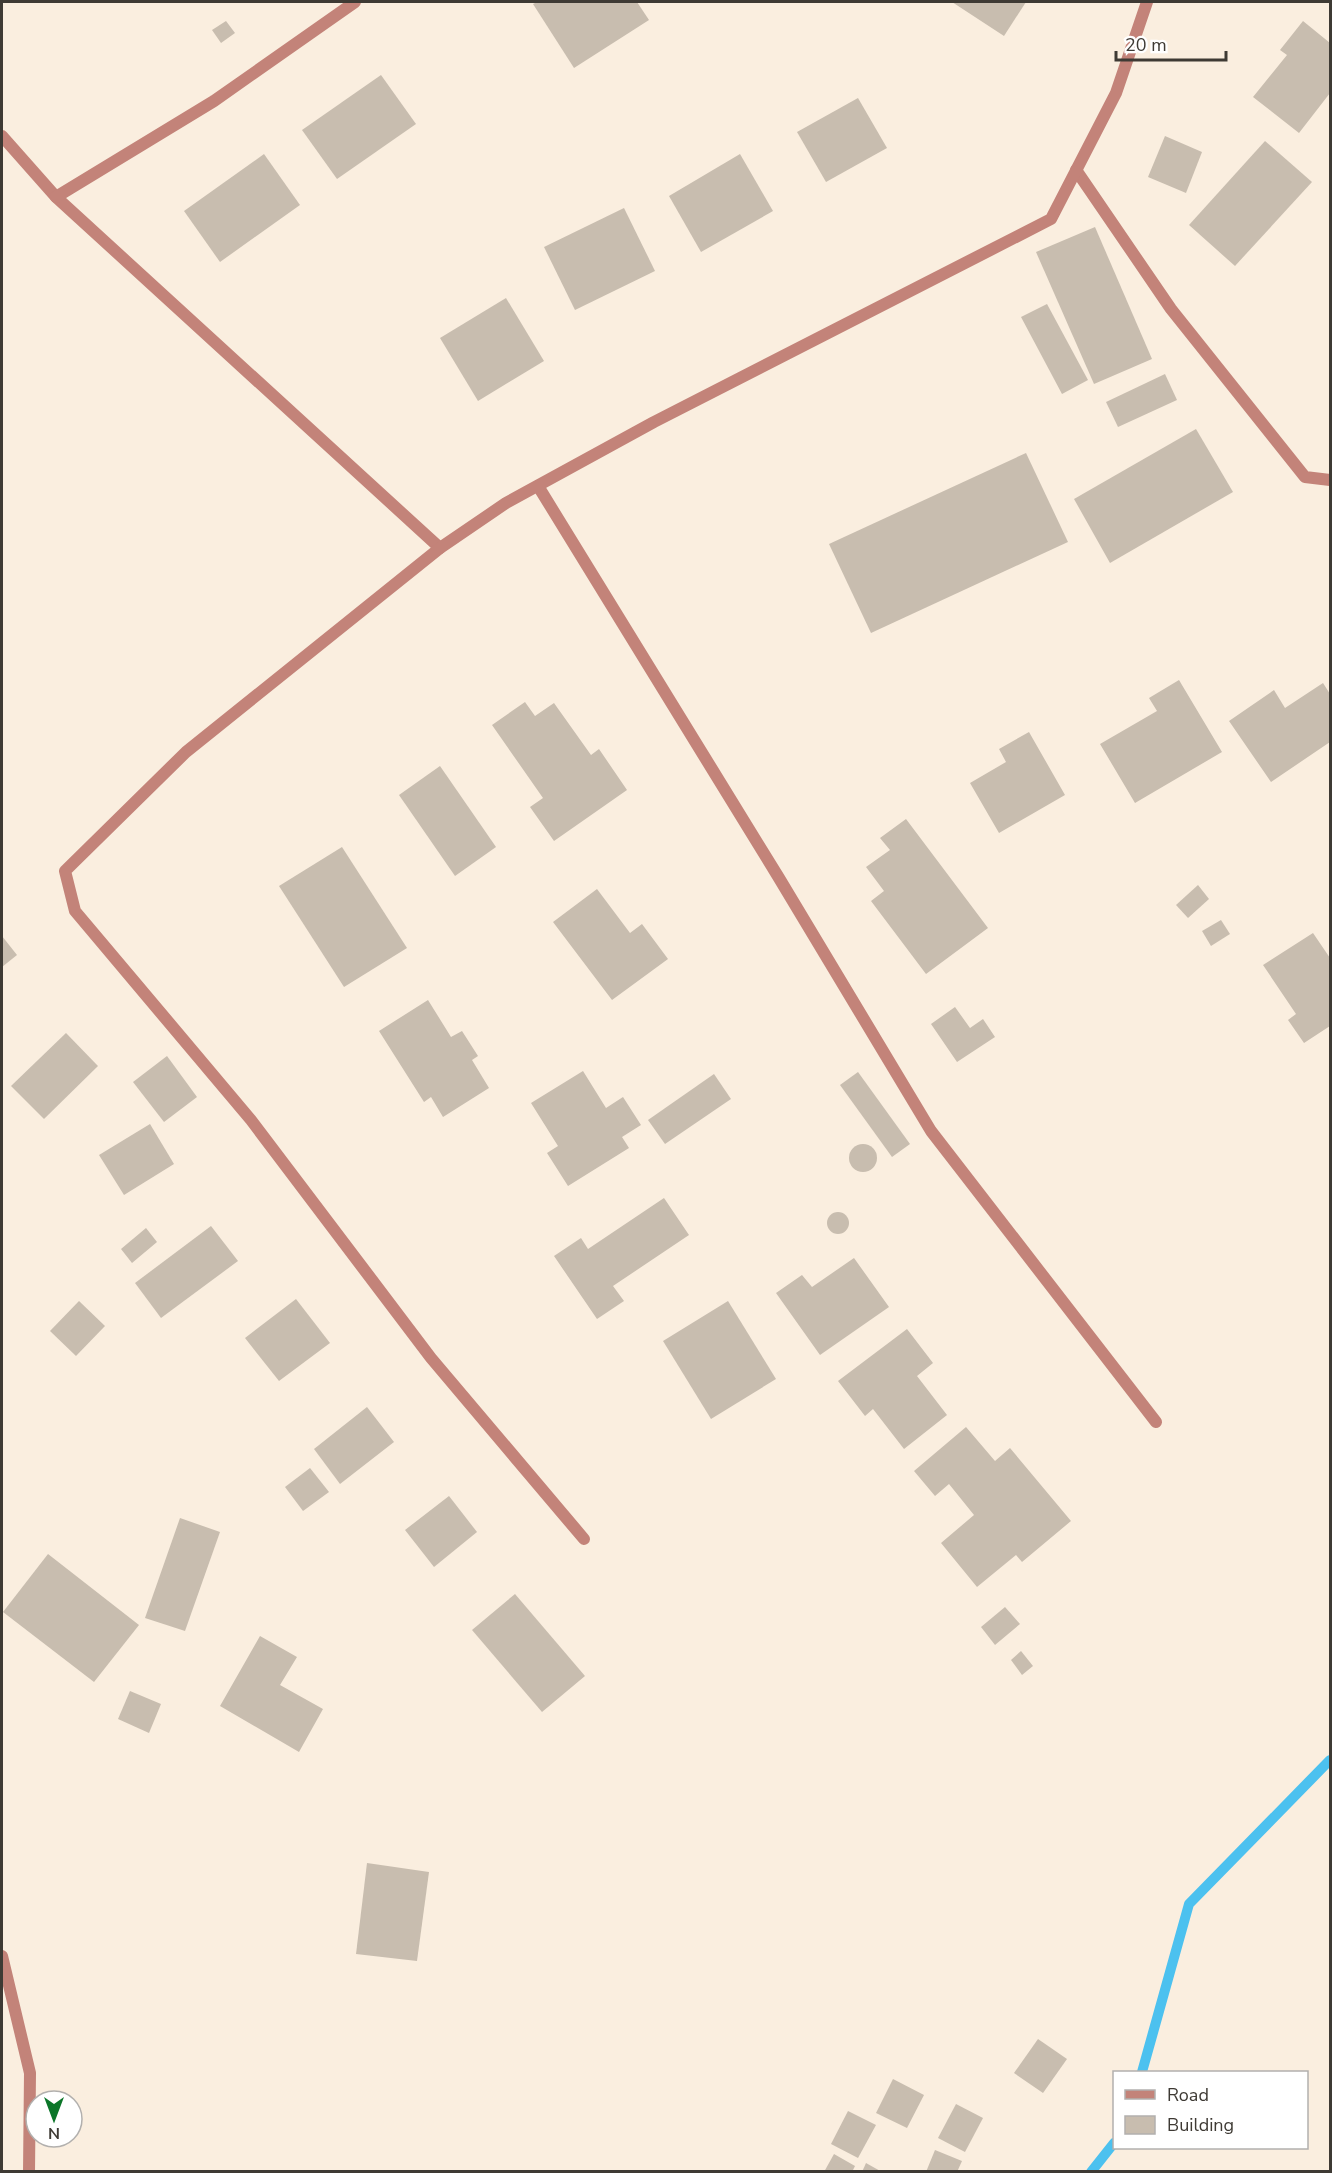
<svg xmlns="http://www.w3.org/2000/svg" width="1332" height="2173" font-family="'Nunito Sans',sans-serif">
	<style>
		.lines { fill: none; stroke-linecap: round; stroke-linejoin: round }
		.stream { stroke: #4cc1ef; stroke-width: 10 }
		.building { fill: #c8bdaf }
		.street { stroke: #c38379; stroke-width: 12 }
	</style>
	<rect width="100%" height="100%" fill="#faeedf"/>
	<g class="lines">
		<g class="stream">
			<polyline points="1142,2072 1189,1904 1330,1760"/>
			<polyline points="1091,2172 1114,2143"/>
		</g>
	</g>
	<g class="building">
		<polygon points="537,2 637,2 649,20 574,68 533,4"/>
		<polygon points="952,2 1026,2 1004,36"/>
		<polygon points="226,21 235,33 221,43 212,30"/>
		<polygon points="1303,21 1330,43 1330,93 1299,133 1253,97 1287,55 1280,50"/>
		<polygon points="381,75 416,124 337,179 302,130"/>
		<polygon points="858,98 887,148 826,182 797,132"/>
		<polygon points="1165,136 1202,152 1186,193 1148,177"/>
		<polygon points="1265,141 1312,182 1235,266 1189,225"/>
		<polygon points="264,154 300,205 220,262 184,211"/>
		<polygon points="740,154 773,211 701,252 669,196"/>
		<polygon points="624,208 655,271 575,310 544,247"/>
		<polygon points="1095,227 1152,359 1094,384 1036,252"/>
		<polygon points="506,298 544,361 478,401 440,338"/>
		<polygon points="1047,304 1088,380 1062,394 1021,317"/>
		<polygon points="1165,374 1177,400 1118,427 1106,402"/>
		<polygon points="1196,429 1233,492 1110,563 1074,499"/>
		<polygon points="1026,453 1068,542 871,633 829,544"/>
		<polygon points="1179,680 1222,752 1135,803 1100,744 1157,711 1149,698"/>
		<polygon points="1323,683 1330,694 1330,742 1271,782 1229,721 1274,690 1285,708"/>
		<polygon points="525,702 535,716 554,703 591,755 599,749 627,790 554,841 530,807 543,798 492,725"/>
		<polygon points="1029,732 1065,795 999,833 970,783 1006,762 999,749"/>
		<polygon points="440,766 496,847 455,876 399,795"/>
		<polygon points="906,819 988,928 926,974 871,901 884,891 866,867 890,850 880,838"/>
		<polygon points="342,847 407,948 344,987 279,886"/>
		<polygon points="1198,885 1209,899 1188,918 1176,905"/>
		<polygon points="597,889 630,933 642,924 668,959 612,1000 553,922"/>
		<polygon points="1221,920 1230,934 1211,946 1202,931"/>
		<polygon points="1313,933 1330,958 1330,1026 1304,1043 1288,1020 1296,1014 1263,965"/>
		<polygon points="2,936 17,955 2,967"/>
		<polygon points="428,1000 451,1037 462,1031 478,1056 472,1060 489,1088 443,1117 431,1097 424,1102 379,1031"/>
		<polygon points="955,1007 970,1028 983,1019 995,1037 957,1062 931,1024"/>
		<polygon points="66,1033 98,1066 44,1119 11,1086"/>
		<polygon points="167,1056 197,1097 164,1122 133,1082"/>
		<polygon points="583,1071 606,1108 623,1097 641,1125 622,1137 629,1148 568,1186 547,1153 558,1146 531,1103"/>
		<polygon points="858,1072 910,1144 892,1157 840,1085"/>
		<polygon points="714,1074 731,1099 665,1144 648,1120"/>
		<polygon points="150,1124 174,1164 124,1195 99,1155"/>
		<circle cx="863" cy="1158" r="14"/>
		<polygon points="664,1198 689,1235 613,1286 624,1301 597,1319 554,1256 581,1238 588,1249"/>
		<circle cx="838" cy="1223" r="11"/>
		<polygon points="211,1226 238,1261 161,1318 135,1283"/>
		<polygon points="146,1228 157,1242 132,1263 121,1249"/>
		<polygon points="854,1258 889,1307 820,1355 776,1293 802,1275 812,1287"/>
		<polygon points="296,1299 330,1343 279,1381 245,1338"/>
		<polygon points="79,1301 105,1326 76,1356 50,1331"/>
		<polygon points="728,1301 776,1379 711,1419 663,1341"/>
		<polygon points="907,1329 933,1363 917,1376 947,1415 904,1449 873,1409 865,1416 838,1381"/>
		<polygon points="367,1407 394,1442 340,1484 314,1449"/>
		<polygon points="966,1427 995,1461 1010,1448 1071,1521 1022,1562 1016,1555 977,1587 941,1543 974,1515 949,1484 935,1496 914,1471"/>
		<polygon points="310,1468 329,1492 303,1511 285,1487"/>
		<polygon points="449,1496 477,1532 434,1567 405,1530"/>
		<polygon points="180,1518 220,1532 185,1631 145,1618"/>
		<polygon points="48,1554 139,1625 94,1682 3,1612"/>
		<polygon points="515,1594 585,1676 542,1712 472,1630"/>
		<polygon points="1005,1607 1020,1624 995,1645 981,1627"/>
		<polygon points="260,1636 297,1657 280,1685 323,1709 299,1752 220,1706"/>
		<polygon points="1021,1651 1033,1666 1022,1675 1011,1660"/>
		<polygon points="130,1691 161,1704 149,1733 118,1719"/>
		<polygon points="367,1863 429,1872 417,1961 356,1954"/>
		<polygon points="1038,2039 1067,2059 1043,2093 1014,2073"/>
		<polygon points="893,2079 924,2095 907,2128 876,2113"/>
		<polygon points="956,2104 983,2118 965,2152 938,2138"/>
		<polygon points="848,2111 876,2125 858,2158 831,2144"/>
		<polygon points="935,2150 962,2161 957,2172 926,2172"/>
		<polygon points="834,2154 855,2166 852,2172 824,2172"/>
		<polygon points="866,2163 882,2172 862,2172"/>
	</g>
	<g class="lines">
		<g class="street">
			<polyline points="2,136 56,197 440,548"/>
			<polyline points="1076,170 1171,309 1305,477 1330,480"/>
			<polyline points="56,197 214,101 355,2"/>
			<polyline points="538,486 779,878 931,1131 1156,1422"/>
			<polyline points="584,1539 431,1358 251,1120 75,911 65,871 186,752 440,548 506,503 654,422 1051,219 1116,93 1147,2"/>
			<polyline points="2,1956 30,2073 29,2172"/>
		</g>
	</g>
	<rect width="1332" height="2173" fill="none" stroke="#3e3a34" stroke-width="6"/>
	<rect x="1113" y="2071" width="195" height="78" fill="#ffffff" stroke="#b2b0ae" stroke-width="1.5"/>
	<rect x="1125" y="2090" width="30" height="9" fill="#c38379" stroke="#b2b0ae" stroke-width="1.5"/>
	<text x="1167" y="2101" font-size="18" fill="#3e3a34">Road</text>
	<rect x="1125" y="2116" width="30" height="18" fill="#c8bdaf" stroke="#b2b0ae" stroke-width="1.5"/>
	<text x="1167" y="2131" font-size="18" fill="#3e3a34">Building</text>
	<g transform="translate(54 2119) rotate(180)"><circle r="28" fill="#ffffff" stroke="#b2b0ae" stroke-width="1.5"/>
	<path d="M0-4.5L10 22L0 15L-10 22Z" fill="#0c7629"/>
	<text y="-9" font-size="16" font-weight="bold" text-anchor="middle" fill="#3e3a34">N</text>
	</g>
	<path d="M1116 51v9h110v-9" fill="none" stroke="#3e3a34" stroke-width="3"/>
	<text x="1125" y="51" font-size="18" fill="#3e3a34" stroke="#ffffff" stroke-width="4.5" paint-order="stroke">20 m</text>
</svg>
